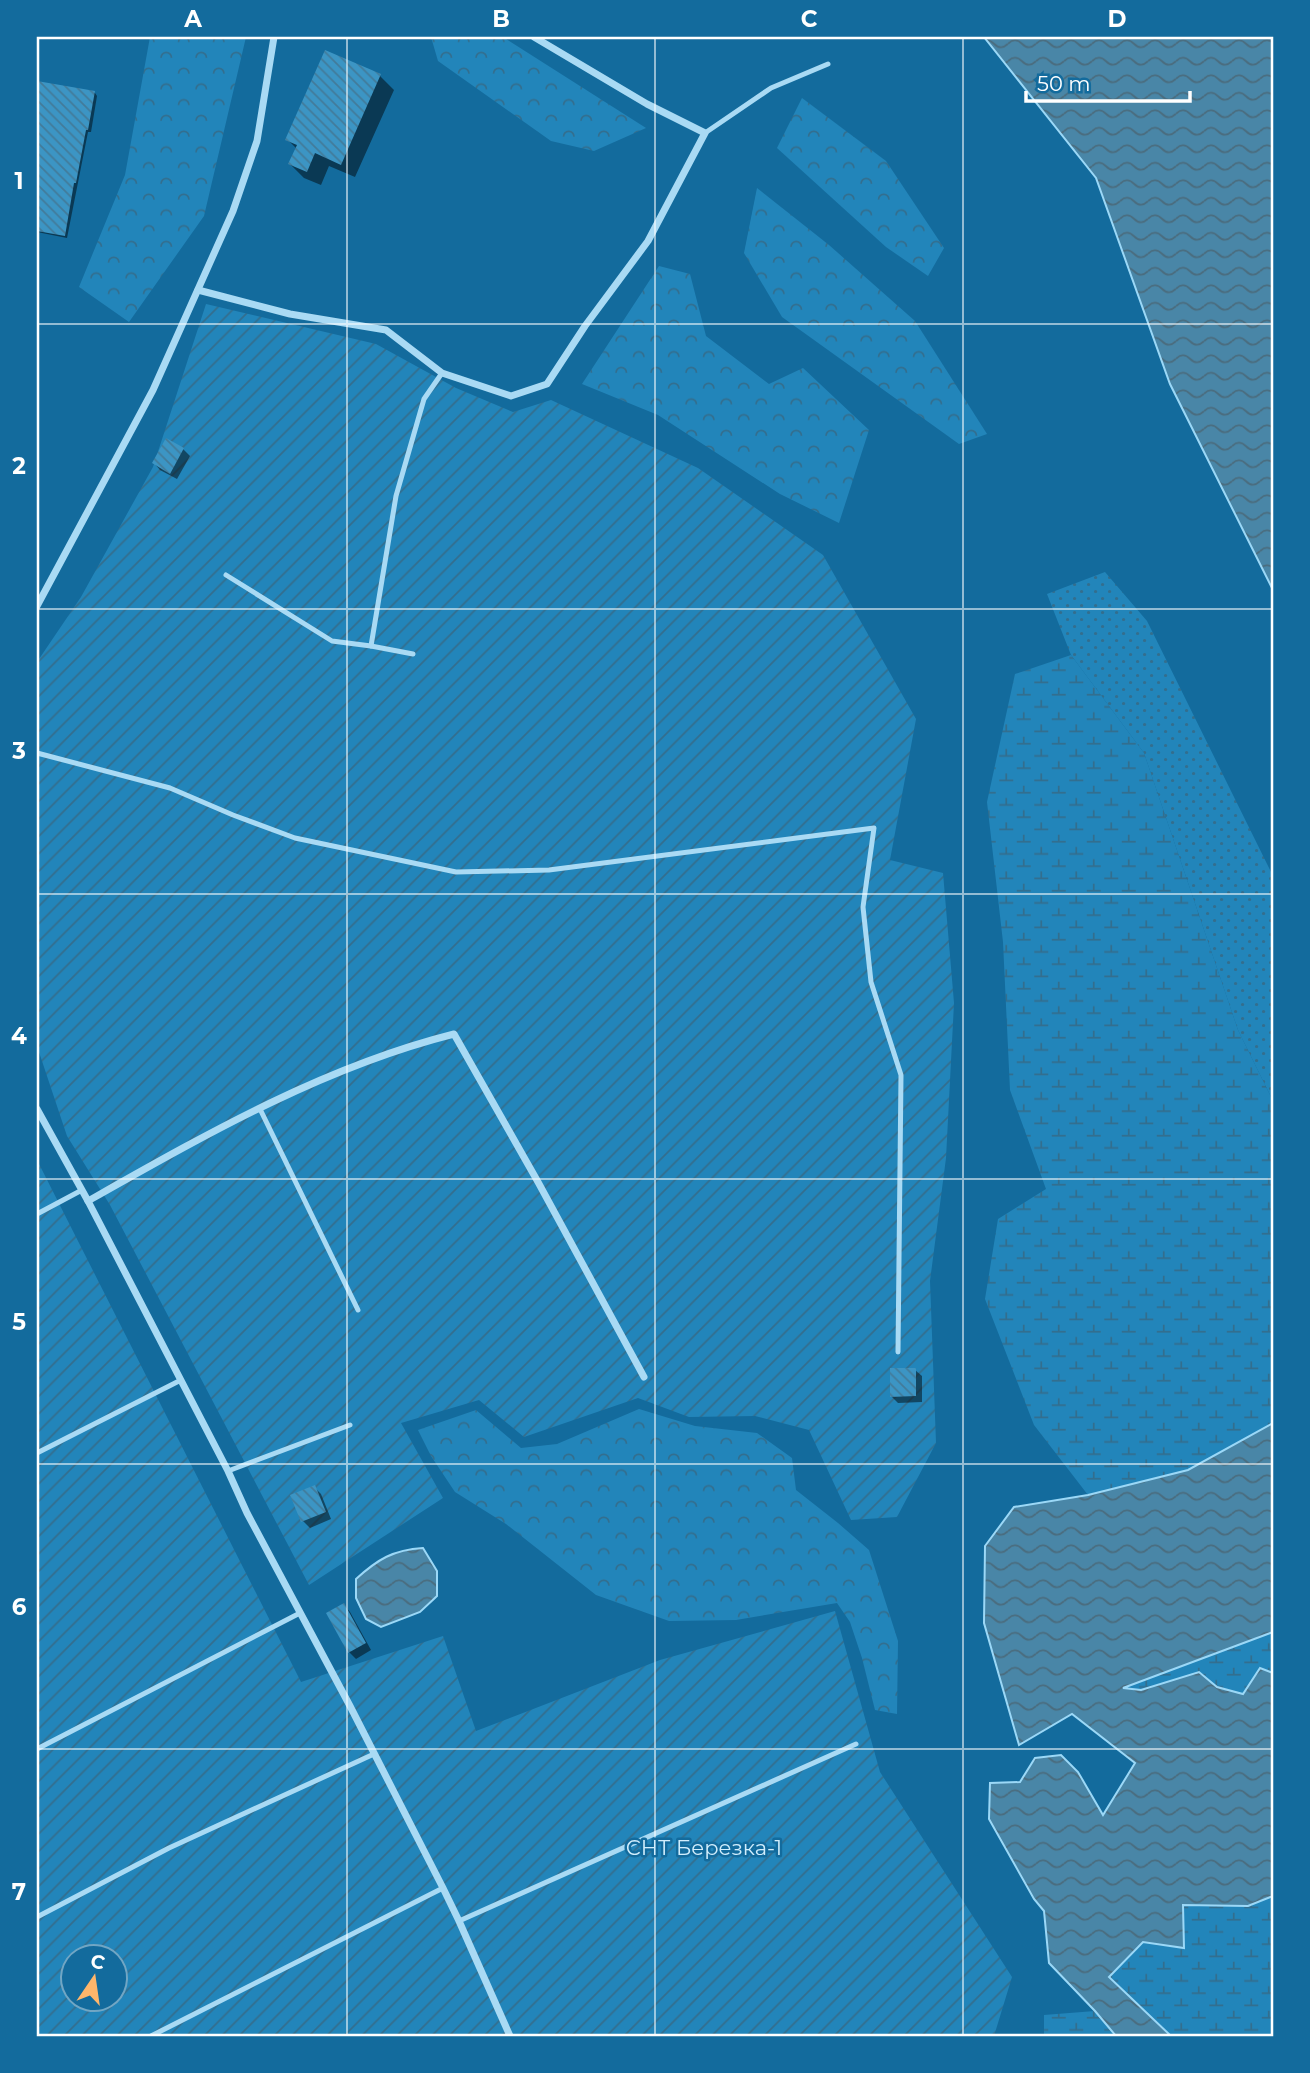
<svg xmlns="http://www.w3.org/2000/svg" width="1310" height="2073" font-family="Montserrat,sans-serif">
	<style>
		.grass { fill: url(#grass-dots) }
		.forest { fill: url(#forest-crowns) }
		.wetland { fill: url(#wetland-marsh) }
		.garden { fill: url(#garden-furrows); fill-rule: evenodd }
		.water { fill: url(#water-waves); stroke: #9bd8f7; stroke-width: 2 }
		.shadow { fill: #0007 }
		.building { fill: url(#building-back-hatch) }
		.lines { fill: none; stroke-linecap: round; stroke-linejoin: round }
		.lane { stroke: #a9daf4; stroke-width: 5 }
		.street { stroke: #a9daf4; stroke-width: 7 }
		.grid { fill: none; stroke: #fff; stroke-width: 2; stroke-opacity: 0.55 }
		.labels { text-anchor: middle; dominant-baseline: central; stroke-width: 5; stroke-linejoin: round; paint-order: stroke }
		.park-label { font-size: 21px; fill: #d1eefd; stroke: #136b9d }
		.neatline { fill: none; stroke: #fff; stroke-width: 2.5 }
		.grid-label { font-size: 23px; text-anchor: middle; font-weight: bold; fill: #fff }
	</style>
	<defs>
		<pattern id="grass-dots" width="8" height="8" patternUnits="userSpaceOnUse" patternTransform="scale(1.75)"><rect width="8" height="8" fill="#2285ba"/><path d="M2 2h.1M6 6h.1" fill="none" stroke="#336e8e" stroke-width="1.8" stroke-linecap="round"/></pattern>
		<pattern id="forest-crowns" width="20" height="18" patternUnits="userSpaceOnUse" patternTransform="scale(1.75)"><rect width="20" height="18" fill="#2285ba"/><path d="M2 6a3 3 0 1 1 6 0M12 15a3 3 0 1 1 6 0" fill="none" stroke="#336e8e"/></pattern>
		<pattern id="wetland-marsh" width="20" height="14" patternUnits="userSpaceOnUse" patternTransform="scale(1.75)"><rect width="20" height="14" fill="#2285ba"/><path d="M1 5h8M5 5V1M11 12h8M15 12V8" fill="none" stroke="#336e8e"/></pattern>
		<pattern id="garden-furrows" width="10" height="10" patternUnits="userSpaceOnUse" patternTransform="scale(1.75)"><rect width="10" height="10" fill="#2285ba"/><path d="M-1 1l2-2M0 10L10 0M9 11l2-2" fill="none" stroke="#336e8e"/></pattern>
		<pattern id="water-waves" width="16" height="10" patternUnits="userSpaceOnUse" patternTransform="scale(1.75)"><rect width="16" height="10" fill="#4986a7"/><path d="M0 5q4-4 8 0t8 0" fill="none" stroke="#4a6c7e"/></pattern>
		<pattern id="building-back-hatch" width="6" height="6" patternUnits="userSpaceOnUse" patternTransform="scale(1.75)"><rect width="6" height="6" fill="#3c95c4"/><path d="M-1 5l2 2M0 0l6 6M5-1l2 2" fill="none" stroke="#427b9a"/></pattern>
	</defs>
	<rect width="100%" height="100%" fill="#136b9d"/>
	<polygon class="grass" points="1105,572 1147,621 1273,876 1273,1101 1238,1030 1144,753 1071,655 1047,594"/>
	<g class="forest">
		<polygon points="150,37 246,37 204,216 129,322 79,287 125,175"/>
		<polygon points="431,37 503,37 646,128 594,151 551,141 438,61"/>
		<polygon points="802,98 886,161 944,248 928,276 886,247 777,148"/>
		<polygon points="757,188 829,245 915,321 987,434 959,444 782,317 744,253"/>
		<polygon points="659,266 690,274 706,336 769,384 803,368 869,430 839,523 780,494 658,415 582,384"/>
		<polygon points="639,1409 695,1426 757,1433 792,1458 796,1490 838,1523 869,1550 898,1641 897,1714 875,1710 862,1658 850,1622 837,1603 736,1620 669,1621 596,1595 506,1524 455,1492 431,1456 418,1430 476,1410 521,1448 557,1444"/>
	</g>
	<g class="wetland">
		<polygon points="1071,655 1144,753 1238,1030 1273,1101 1273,1423 1188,1470 1088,1495 1034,1425 985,1299 998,1219 1046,1189 1010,1090 1003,942 987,802 1015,674"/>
		<polygon points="1273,1632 1273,1673 1260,1668 1243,1694 1217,1687 1199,1672 1141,1690 1121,1688"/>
		<polygon points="1273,1896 1273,2036 1171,2036 1109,1977 1143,1942 1182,1905 1248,1906"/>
		<polygon points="1095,2011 1116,2036 1044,2036 1044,2015"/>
	</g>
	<g class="garden">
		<polygon points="206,304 376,344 456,388 513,412 551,400 698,468 823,555 916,719 890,860 943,873 954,1003 946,1158 930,1281 936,1443 897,1517 851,1520 809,1430 755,1416 689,1417 638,1398 524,1437 479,1400 401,1423 443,1498 309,1585 110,1205 67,1136 37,1046 37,662 81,597 153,467"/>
		<path d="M37,1160L301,1682L443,1636L476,1731L660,1660L835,1611L880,1772L1012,1977L994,2036H37ZM74,1958H116V2000H74Z"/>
	</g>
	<g class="water">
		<polygon points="984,37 1273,37 1273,590 1170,384 1096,178"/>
		<polygon points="1273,1423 1273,1632 1123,1688 1141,1690 1199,1672 1217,1687 1243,1694 1260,1668 1273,1673 1273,1896 1248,1906 1183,1905 1184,1948 1143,1942 1109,1977 1171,2036 1116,2036 1095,2011 1049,1963 1044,1911 1034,1899 989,1819 990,1783 1020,1782 1035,1758 1061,1755 1078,1772 1103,1815 1135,1763 1072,1714 1019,1745 984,1623 985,1546 1014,1507 1088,1495 1188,1470"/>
		<path d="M423,1548L437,1571V1596L420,1612L381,1627L366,1619L356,1598V1579C378,1559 393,1550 423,1548Z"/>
	</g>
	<g class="shadow">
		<polygon points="380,76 394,90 355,177 329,166 321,185 304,178 290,164 297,149 287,139"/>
		<polygon points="37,83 95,93 97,96 91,132 88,132 67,238 37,232"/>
		<polygon points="183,449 190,456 177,479 160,470 154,463"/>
		<polygon points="915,1370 922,1376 922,1402 898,1403 891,1396"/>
		<polygon points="314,1487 321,1494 331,1519 310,1528 303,1521"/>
		<polygon points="344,1605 350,1612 371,1650 356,1659 349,1652"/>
	</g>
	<g class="building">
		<polygon points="325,50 381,74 341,165 315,153 307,172 288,164 297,145 285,140"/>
		<polygon points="37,81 95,91 88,130 86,130 76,183 74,183 65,236 37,231"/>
		<polygon points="166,438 184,448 170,474 152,463"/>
		<polygon points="890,1368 916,1368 916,1396 890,1397"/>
		<polygon points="315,1485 326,1512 301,1522 290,1495"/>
		<polygon points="344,1603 366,1643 348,1653 326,1613"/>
	</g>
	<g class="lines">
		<g class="lane">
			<polyline points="705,133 771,88 828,64"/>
			<polyline points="226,575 332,641 371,646"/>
			<polyline points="413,654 371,646 396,496 424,399 442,373"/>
			<polyline points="37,753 170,788 233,815 295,838 456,872 549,870 874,828 863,907 871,982 901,1075 898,1352"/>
			<polyline points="260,1109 358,1310"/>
			<polyline points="37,1214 82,1190"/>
			<polyline points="37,1453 181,1380"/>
			<polyline points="228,1471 350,1425"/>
			<polyline points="37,1749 300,1613"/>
			<polyline points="37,1917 169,1848 374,1754"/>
			<polyline points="459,1921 856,1744"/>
			<polyline points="151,2036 443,1888"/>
		</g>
		<g class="street">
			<polyline points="198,290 290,314 386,330 442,373 511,396 547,384 585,326 648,241 705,133 647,104 534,37"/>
			<polyline points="37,606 153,390 233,211 257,141 274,37"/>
			<polyline points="37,1109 88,1201 228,1471 247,1513 350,1706 443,1888 459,1921 510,2036"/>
			<path d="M88,1201C205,1135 323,1067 454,1034L538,1182L644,1377"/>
		</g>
	</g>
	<path class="grid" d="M347,37V2036M655,37V2036M963,37V2036M37,324H1273M37,609H1273M37,894H1273M37,1179H1273M37,1464H1273M37,1749H1273"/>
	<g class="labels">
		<g class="park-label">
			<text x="704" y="1847">СНТ Березка-1</text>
		</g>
	</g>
	<rect width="1310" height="2073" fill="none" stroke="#136b9d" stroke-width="77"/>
	<g transform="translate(94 1978) rotate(13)"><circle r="33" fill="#136b9d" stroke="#71a6c4" stroke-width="2"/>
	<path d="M0-5L12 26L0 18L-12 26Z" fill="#ffb66b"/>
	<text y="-10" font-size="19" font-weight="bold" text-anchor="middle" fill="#ffffff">С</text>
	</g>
	<path d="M1026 91v10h164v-10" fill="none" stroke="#ffffff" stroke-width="3.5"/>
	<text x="1037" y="91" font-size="21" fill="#ffffff" stroke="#136b9d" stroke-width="5" paint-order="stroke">50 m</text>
	<rect x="38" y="38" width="1234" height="1997" class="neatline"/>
	<g class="grid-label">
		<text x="193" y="27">A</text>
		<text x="501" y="27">B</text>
		<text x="809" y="27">C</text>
		<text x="1117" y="27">D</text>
		<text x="19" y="189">1</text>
		<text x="19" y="474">2</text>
		<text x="19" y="759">3</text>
		<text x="19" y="1044">4</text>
		<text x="19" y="1330">5</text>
		<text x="19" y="1615">6</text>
		<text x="19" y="1900">7</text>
	</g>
</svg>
